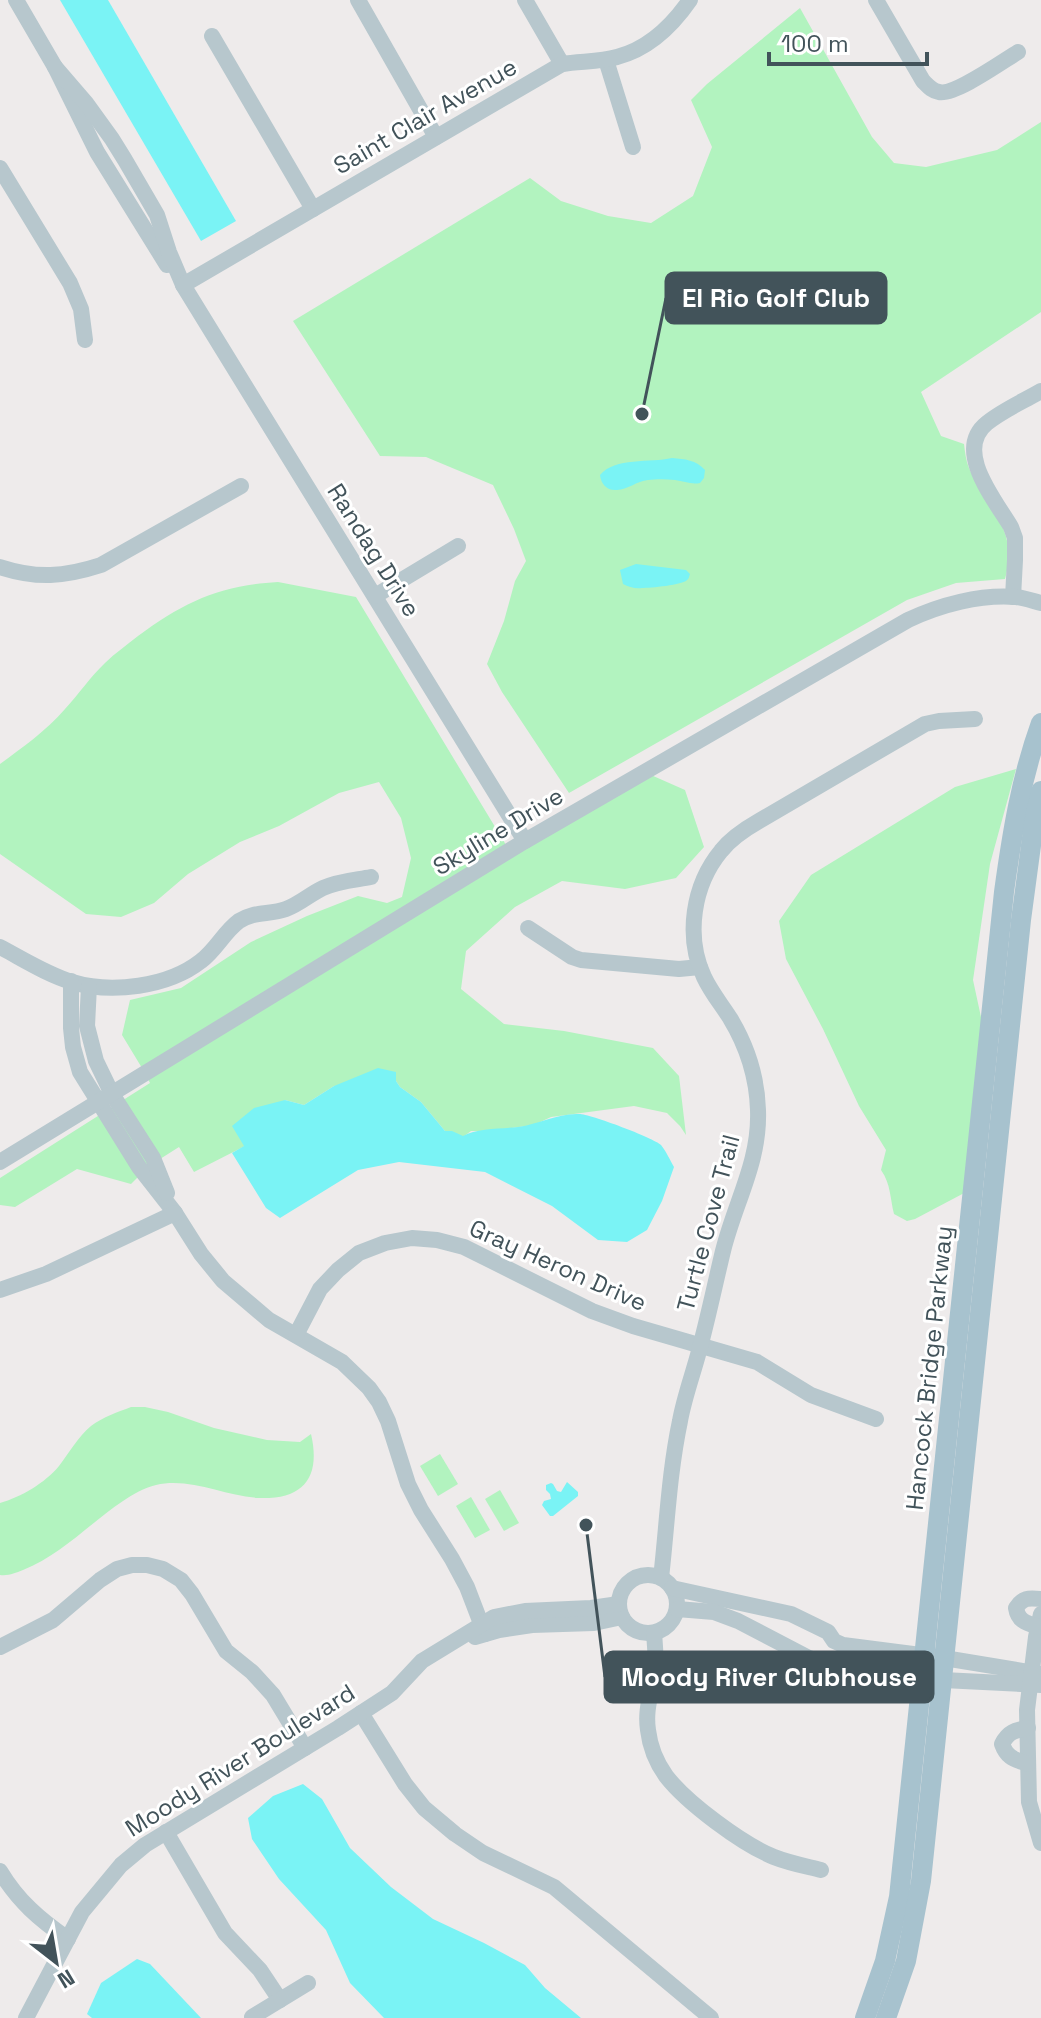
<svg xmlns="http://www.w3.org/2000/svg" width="1041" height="2018" font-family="'Space Grotesk',sans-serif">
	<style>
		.green { fill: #b2f3bf }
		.water { fill: #7af3f5 }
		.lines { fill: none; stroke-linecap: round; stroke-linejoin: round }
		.minor { stroke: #b7c7cd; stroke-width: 16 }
		.major { stroke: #a7c2ce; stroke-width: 20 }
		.labels { text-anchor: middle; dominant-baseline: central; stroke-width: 6; stroke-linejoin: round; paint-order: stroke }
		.street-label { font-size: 24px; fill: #42535a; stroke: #fff }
		.leader { fill: none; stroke: #42535a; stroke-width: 3 }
		.callout-dot { fill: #42535a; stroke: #fff; stroke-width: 3 }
		.callout { fill: #42535a; stroke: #42535a; stroke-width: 3 }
		.callout-label { font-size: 26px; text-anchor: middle; font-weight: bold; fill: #fff }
	</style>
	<rect width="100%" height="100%" fill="#eeebeb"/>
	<g class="green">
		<path d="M800,8L872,137L894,163L926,167L997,150L1041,122V312L921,392L941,436L964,444C965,452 966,461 969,468C986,508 1020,529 1005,579L956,583L907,600L569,793L502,692L487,664L504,621L515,581L526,561L514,529L493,485L426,457L380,456L293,321L530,178L561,201L608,216L651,223L693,196L712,147L691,100L707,84Z"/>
		<path d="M278,582L356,597L506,845L142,1068L122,1035L130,1000L181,988L251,942L307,916L358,896L387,903L402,897L411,858L401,818L379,782L339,793L279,826L240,842L188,874L154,903L121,917L86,914L0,854V764C23,747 46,731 65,709C79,694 90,677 105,663C115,653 127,645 138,636C184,602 220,585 278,582Z"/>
		<path d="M1016,769L990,864L973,980L984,1031L968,1191L915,1219L907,1221L894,1214C890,1199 891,1184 881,1170L886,1150L859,1106L823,1029L786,959L779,921L811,875L955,787Z"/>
		<polygon points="651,775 685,790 704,847 676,878 625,889 562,881 515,907 466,951 461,989 504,1024 564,1031 653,1048 679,1076 686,1135 680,1126 667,1113 634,1106 551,1117 534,1125 490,1131 471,1131 463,1137 445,1131 421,1102 400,1087 396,1081 334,1086 304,1105 285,1100 245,1146 194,1172 179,1147 149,1166 131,1184 77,1169 15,1207 0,1205 0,1178 150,1083 148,1079 528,846"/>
		<path d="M131,1407H145L168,1412L214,1428L267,1440L300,1442L311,1434C321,1477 304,1500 258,1498C224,1496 190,1477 156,1485C144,1488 133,1494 123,1501C90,1523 61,1555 23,1570C15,1573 9,1576 0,1575V1503C21,1497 45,1483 59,1466C69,1453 78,1437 91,1426C103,1417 118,1412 131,1407Z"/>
		<polygon points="440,1454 458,1484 438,1496 420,1466"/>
		<polygon points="500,1490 519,1523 504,1531 485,1499"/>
		<polygon points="471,1497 490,1530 475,1538 456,1506"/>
	</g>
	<g class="water">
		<polygon points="60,0 108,0 236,221 201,241"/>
		<path d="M672,458C685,459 696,460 705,470L704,478L700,483C691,485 684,481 675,480C666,479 656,479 648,480C637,481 627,490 617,490C607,491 601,484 600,475C615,457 650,463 672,458Z"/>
		<path d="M636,564L686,570L690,574C689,576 689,579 687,580C683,585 650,588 642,588C635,589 629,587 623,584L620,570Z"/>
		<path d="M378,1068L396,1072V1081L400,1087L421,1102L445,1131H452L463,1136C477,1128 501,1129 518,1127C539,1124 558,1113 579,1114C590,1114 654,1138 661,1145C666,1151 670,1160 674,1167L662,1201L647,1230L627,1242L598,1240L552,1206L485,1172L399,1162L358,1170L280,1218L266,1208L232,1153L244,1146L232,1126L254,1108L285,1100L304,1105L334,1086Z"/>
		<polygon points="567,1482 578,1492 578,1496 553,1516 550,1516 542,1505 544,1501 551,1499 550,1494 546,1490 546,1485 551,1483 553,1484 557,1491 561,1492"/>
		<polygon points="303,1784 322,1799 350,1848 391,1887 433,1919 484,1943 525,1965 545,1988 581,2018 384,2018 350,1983 326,1930 279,1879 252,1839 248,1818 273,1796"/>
		<polygon points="137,1959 150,1964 201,2018 92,2018 87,2014 101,1983"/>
	</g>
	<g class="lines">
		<g class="minor">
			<polyline points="16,0 55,67 97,152 167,265"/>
			<polyline points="358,0 436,137"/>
			<polyline points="525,0 562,64"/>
			<path d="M876,0L923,81C928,86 932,91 939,92C954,96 1003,61 1018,52"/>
			<polyline points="212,36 313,209"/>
			<polyline points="606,60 633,147"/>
			<polyline points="55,67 86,103 112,139 125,160 157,215 169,252 183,285 525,841"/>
			<polyline points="0,168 70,283 81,309 85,340"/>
			<path d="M183,285L562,64C580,61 600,62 617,57C648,49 672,26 690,0"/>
			<path d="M0,567C37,579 64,577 101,565L241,486"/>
			<polyline points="375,596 458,546"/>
			<path d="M1013,597L1015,560V538L1011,527C995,500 953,450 987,423C1003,410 1024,401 1041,391"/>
			<polyline points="528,928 572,957 581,960 679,969 700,967"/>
			<path d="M0,947C23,959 46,974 72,982C111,994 168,987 201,961C216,950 224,932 239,921C254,911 270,915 286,909C300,904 310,894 323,888C338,881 355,880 371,877"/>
			<polyline points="71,981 71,1028 73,1047 80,1072 139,1167 175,1213 201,1254 223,1281 269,1320 342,1362 369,1388 379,1402 388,1421 408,1484 421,1510 452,1559 467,1587 485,1634"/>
			<polyline points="89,986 87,1026 96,1061 112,1094 153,1158 167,1193"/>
			<path d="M0,1162L525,841L908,620C940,605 980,594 1016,597C1024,598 1033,601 1041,603"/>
			<polyline points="0,1290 46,1274 175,1213"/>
			<polyline points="296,1335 320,1289 338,1270 359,1253 385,1243 412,1238 437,1240 464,1247 592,1311 633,1326 757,1362 811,1395 876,1419"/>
			<circle cx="648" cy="1604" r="29"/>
			<path d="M661,1578C667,1526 669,1473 680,1421C684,1398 693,1374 699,1351C708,1318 715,1284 723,1251C735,1202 760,1162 758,1110C757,1077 747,1046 730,1018C721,1004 711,992 704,977C685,936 693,885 721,851C731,838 745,829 759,821L925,724L939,721L975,719"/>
			<polyline points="672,1588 791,1614 828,1632 834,1641 843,1645 944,1658 1041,1674"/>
			<polyline points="677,1609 714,1612 738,1621 809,1658 839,1670 923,1679 1041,1685"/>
			<polyline points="1041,1614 1036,1637 1027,1710 1029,1802 1041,1843"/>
			<path d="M1038,1627C1026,1623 1018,1621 1016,1608C1023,1597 1029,1598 1041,1599"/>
			<path d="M654,1633C655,1646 657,1662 654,1676C651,1695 645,1710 648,1730C650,1747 656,1762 666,1776C687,1803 742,1844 774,1857C789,1863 805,1866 821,1870"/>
			<polyline points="475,1637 499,1630 532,1625 594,1623 622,1617"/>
			<polyline points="0,1647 53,1620 100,1580 117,1569 132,1565 147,1565 163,1569 181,1580 192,1594 226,1651 252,1672 273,1695 305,1748"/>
			<polyline points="361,1713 405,1784 424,1808 455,1834 483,1853 554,1887 711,2018"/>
			<path d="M1028,1728C1015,1730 1008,1732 1002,1744C1007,1758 1014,1759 1028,1764"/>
			<polyline points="166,1832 225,1933 260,1970 280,2000"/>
			<path d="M0,1871C18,1901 40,1920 68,1939"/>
			<polyline points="252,2017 308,1983"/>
			<polyline points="26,2018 82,1912 121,1865 145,1845 338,1728 392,1693 422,1661 494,1617 525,1611 591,1608 619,1604"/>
		</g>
		<g class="major">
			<path d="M865,2018L885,1961L899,1897L1004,892C1012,834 1021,778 1041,723"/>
			<polyline points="886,2018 906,1961 921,1881 1021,920 1034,823 1041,791"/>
		</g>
	</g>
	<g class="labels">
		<g class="street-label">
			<text transform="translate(425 116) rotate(-30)">Saint Clair Avenue</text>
			<text transform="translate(374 550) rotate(58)">Randag Drive</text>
			<text transform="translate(498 831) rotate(-31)">Skyline Drive</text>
			<text transform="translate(708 1223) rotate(-75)">Turtle Cove Trail</text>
			<text transform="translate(558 1265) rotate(24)">Gray Heron Drive</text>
			<text transform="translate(929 1368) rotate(-84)">Hancock Bridge Parkway</text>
			<text transform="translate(240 1760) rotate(-32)">Moody River Boulevard</text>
		</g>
	</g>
	<path class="leader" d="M642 414L666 298M586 1525L605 1677"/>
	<g class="callout-dot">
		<circle cx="642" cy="414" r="8"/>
		<circle cx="586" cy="1525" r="8"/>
	</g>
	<g class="callout">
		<rect x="666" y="273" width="220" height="50" rx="8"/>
		<rect x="605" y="1652" width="328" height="50" rx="8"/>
	</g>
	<g class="callout-label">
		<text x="776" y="307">El Rio Golf Club</text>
		<text x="769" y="1686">Moody River Clubhouse</text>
	</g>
	<g transform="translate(56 1962) rotate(149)" stroke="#ffffff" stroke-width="6" paint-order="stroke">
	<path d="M0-6L14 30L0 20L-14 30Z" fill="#42535a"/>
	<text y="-12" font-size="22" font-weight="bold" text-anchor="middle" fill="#42535a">N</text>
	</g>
	<path d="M769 52v12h158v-12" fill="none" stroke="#42535a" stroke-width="4"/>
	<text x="781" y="52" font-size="24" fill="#42535a" stroke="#ffffff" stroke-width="6" paint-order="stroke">100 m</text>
</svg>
